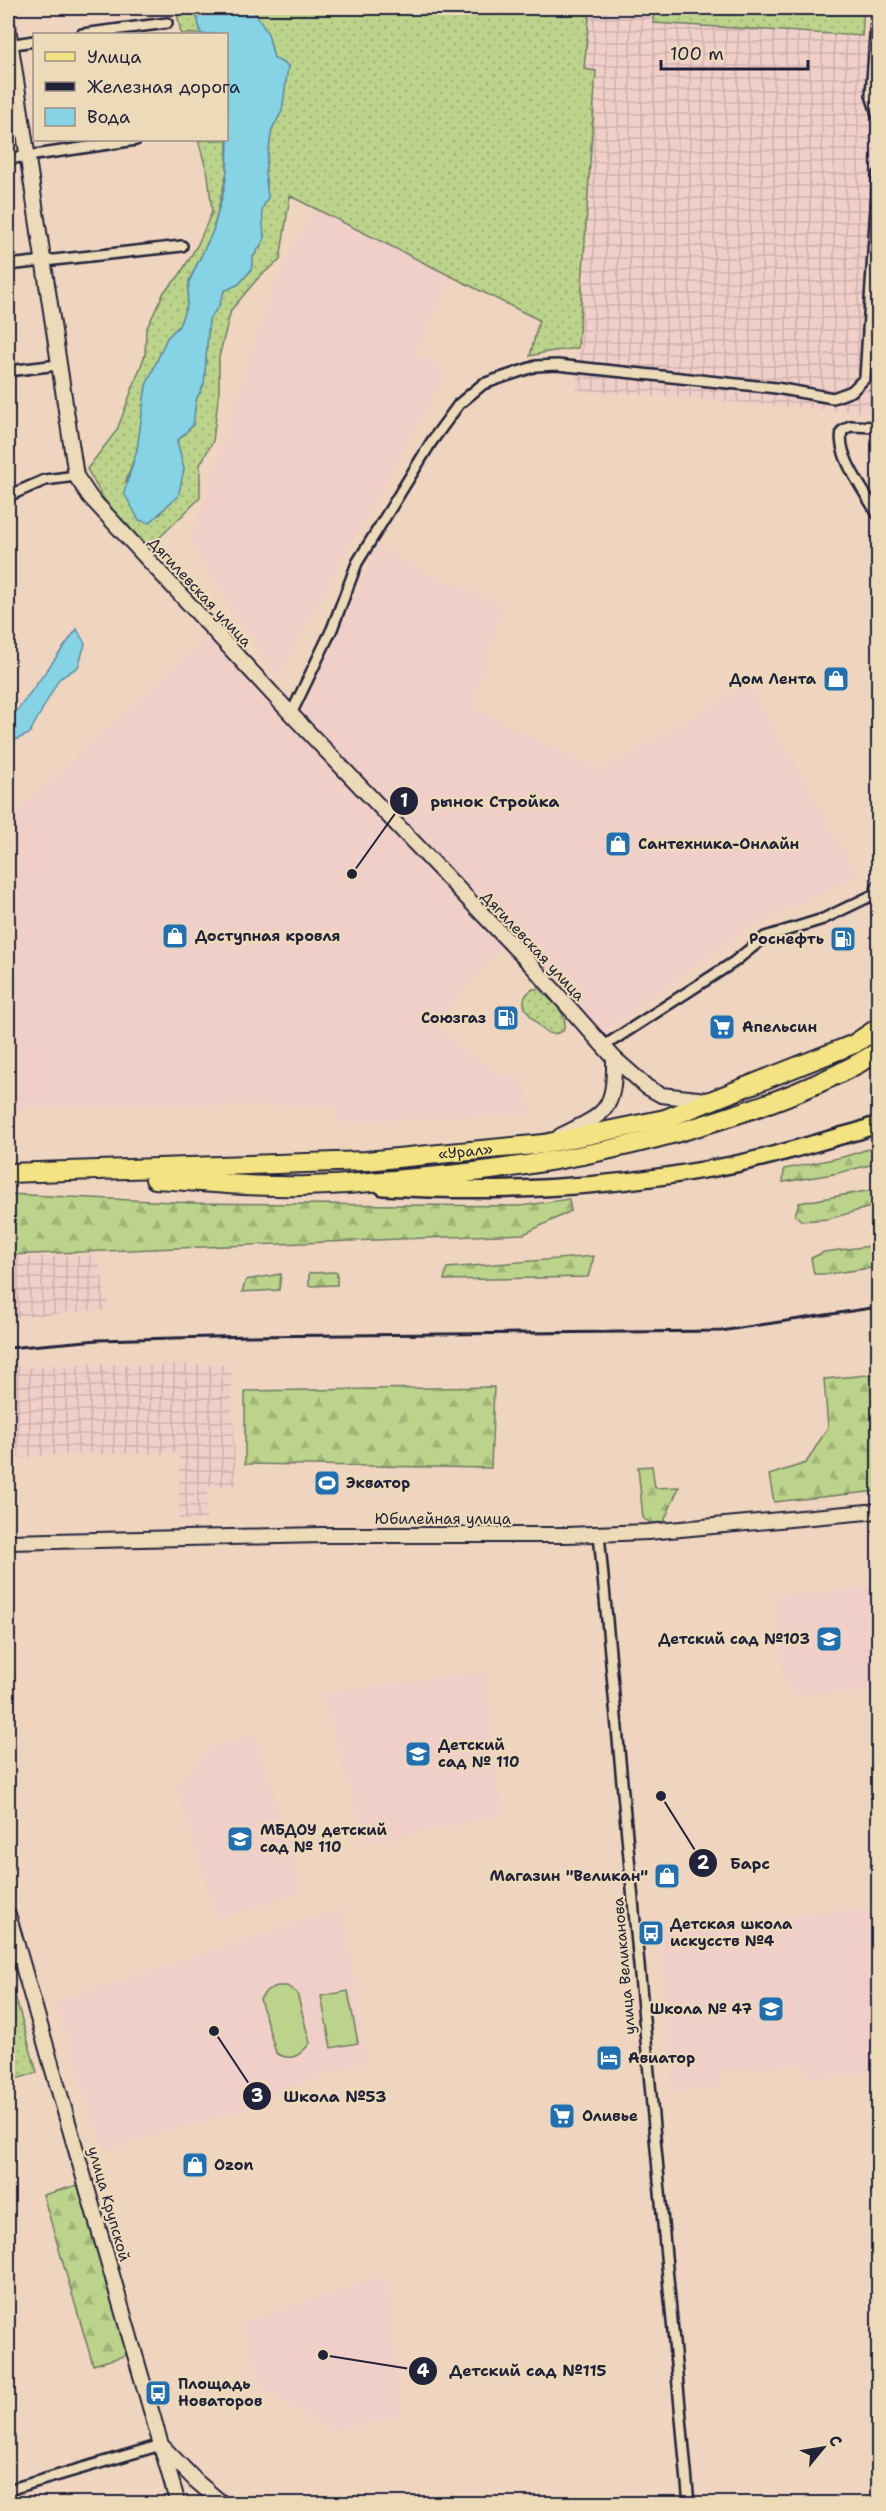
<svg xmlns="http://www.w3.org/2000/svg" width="886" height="2511" font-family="'Shantell Sans',sans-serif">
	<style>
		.built { fill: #f1cfc9 }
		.industrial { fill: url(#industrial-grid) }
		.grass { fill: url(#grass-dots); stroke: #6e7a62; stroke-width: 1.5 }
		.forest { fill: url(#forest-firs); stroke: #6e7a62; stroke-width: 1.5 }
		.pitch { fill: #bbd38a; stroke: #6e7a62; stroke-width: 1.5 }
		.water { fill: #86d3e6; stroke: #5e8ca2; stroke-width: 1.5 }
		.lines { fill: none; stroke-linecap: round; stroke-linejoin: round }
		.street-casing { stroke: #22223b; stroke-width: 14 }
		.secondary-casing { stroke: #22223b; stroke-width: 18 }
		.primary-casing { stroke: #22223b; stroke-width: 20 }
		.highway-casing { stroke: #22223b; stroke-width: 22 }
		.street { stroke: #eddab8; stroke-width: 9 }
		.secondary { stroke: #eddab8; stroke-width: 14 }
		.primary { stroke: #f4e382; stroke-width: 15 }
		.highway { stroke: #f4e382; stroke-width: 18 }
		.rail { stroke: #22223b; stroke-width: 3 }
		.labels { text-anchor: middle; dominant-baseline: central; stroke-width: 4.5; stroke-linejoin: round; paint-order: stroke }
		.street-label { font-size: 15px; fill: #22223b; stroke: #eddab8 }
		.poi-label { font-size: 15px; font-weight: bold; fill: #22223b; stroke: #eddab8; text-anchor: start }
		.leader { fill: none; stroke: #22223b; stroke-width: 2 }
		.callout-dot { fill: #22223b; stroke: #eddab8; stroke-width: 2 }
		.mark-label { font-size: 18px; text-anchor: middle; font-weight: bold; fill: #fff }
		.callout-label { font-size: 16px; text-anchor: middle; font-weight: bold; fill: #22223b; stroke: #eddab8; stroke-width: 4.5; stroke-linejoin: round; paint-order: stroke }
	</style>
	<defs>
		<pattern id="industrial-grid" width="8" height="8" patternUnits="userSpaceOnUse" patternTransform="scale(1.5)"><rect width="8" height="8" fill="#f1cfc9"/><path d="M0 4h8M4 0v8" fill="none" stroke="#ceb1ae"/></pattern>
		<pattern id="grass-dots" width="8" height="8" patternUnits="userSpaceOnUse" patternTransform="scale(1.5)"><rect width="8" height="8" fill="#bbd38a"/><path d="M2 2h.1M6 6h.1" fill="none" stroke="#a0b578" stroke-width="1.8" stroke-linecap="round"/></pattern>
		<pattern id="forest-firs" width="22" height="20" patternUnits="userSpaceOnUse" patternTransform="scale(1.5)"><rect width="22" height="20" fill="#bbd38a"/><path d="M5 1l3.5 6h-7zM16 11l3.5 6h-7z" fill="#a0b578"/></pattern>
	</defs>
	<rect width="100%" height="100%" fill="#efd5c0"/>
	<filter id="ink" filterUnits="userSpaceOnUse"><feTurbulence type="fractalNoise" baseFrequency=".0167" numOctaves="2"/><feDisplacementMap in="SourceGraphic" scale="12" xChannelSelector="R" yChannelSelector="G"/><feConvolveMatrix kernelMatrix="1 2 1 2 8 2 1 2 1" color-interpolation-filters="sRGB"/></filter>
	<g filter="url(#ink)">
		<g class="built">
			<polygon points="314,208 451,276 415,354 447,370 278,677 191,543 273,286"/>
			<polygon points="377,547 426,572 503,606 472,707 601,771 749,684 858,876 748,928 591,1041 535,981 501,949 434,1022 465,1053 483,1062 504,1077 513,1075 522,1081 531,1114 336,1122 337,1105 86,1106 8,1109 8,820 211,634 295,724"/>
			<polygon points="878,1587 878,1691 795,1695 785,1681 774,1597"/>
			<polygon points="486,1672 501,1815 366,1844 323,1693"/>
			<polygon points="255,1734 303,1892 218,1919 177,1786 211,1747"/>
			<polygon points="872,1908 878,2071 812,2079 803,2064 719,2071 720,2087 674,2092 659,1928"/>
			<polygon points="344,1910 366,2060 291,2087 254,2107 104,2150 56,2002 329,1912"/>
			<polygon points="386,2275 401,2416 329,2430 261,2387 243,2323"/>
		</g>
		<g class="industrial">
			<polygon points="590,8 654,10 654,23 878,38 878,321 873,413 576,390 596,71 584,69"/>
			<polygon points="97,1255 109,1309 8,1318 8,1258"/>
			<polygon points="82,1364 231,1365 236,1486 207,1487 206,1519 179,1521 179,1453 47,1455 8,1459 8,1367"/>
		</g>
		<g class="grass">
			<polygon points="176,8 195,8 201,34 181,34"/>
			<polygon points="252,8 590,8 584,69 596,71 578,348 547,352 530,356 539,320 290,196 280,260 259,277 231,310 219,357 219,391 213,441 200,465 200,498 152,545 134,540 104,499 87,469 117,430 145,355 146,330 164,292 179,276 198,244 212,212 208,175 198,140 226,140 227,115 227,172 213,231 189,281 187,305 179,326 167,338 146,386 137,450 126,481 133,508 139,520 161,514 184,469 177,441 193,425 196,400 204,384 209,319 219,306 224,291 239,284 251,270 253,257 264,240 262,209 268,197 265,172 272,129 282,111 288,66 274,58 268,34"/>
			<polygon points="625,8 864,8 862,36 653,23 654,10"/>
			<path d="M533,989H539C551,1001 571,1014 563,1031C558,1033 554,1035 549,1033C543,1031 539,1025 534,1020C525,1010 517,999 533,989Z"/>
			<polygon points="8,1971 37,2073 8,2081"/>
		</g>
		<g class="forest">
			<polygon points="878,1146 878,1163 834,1174 783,1182 784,1169 843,1157"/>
			<polygon points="878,1189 878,1205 828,1219 802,1221 795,1215 799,1203"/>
			<polygon points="8,1194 194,1203 520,1206 569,1199 571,1211 524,1234 8,1255"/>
			<polygon points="878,1245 878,1267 827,1274 814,1274 811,1258 824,1252"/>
			<polygon points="594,1256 588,1277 444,1280 447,1268"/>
			<polygon points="337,1272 337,1285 309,1286 309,1273"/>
			<polygon points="281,1274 279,1290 242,1292 246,1280"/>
			<polygon points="878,1374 878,1491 774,1502 769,1475 806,1463 828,1427 824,1379"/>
			<polygon points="494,1387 491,1468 245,1464 245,1391"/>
			<polygon points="652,1466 655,1488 679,1487 664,1521 652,1524 643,1518 638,1467"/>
			<polygon points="78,2185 127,2355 93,2365 43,2195"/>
		</g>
		<g class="pitch">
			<path d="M277,1986H287L297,1993L310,2043C300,2056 291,2062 276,2053L260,1999L267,1990Z"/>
			<polygon points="348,1991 358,2043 331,2048 321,1996"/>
		</g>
		<g class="water">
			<path d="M195,8H252L268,34L274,58L288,66L282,111L272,129L265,172L268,197L262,209L264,240L253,257L251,270L239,284L224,291L219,306L209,319L204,384L196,400L193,425L177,441L184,469L178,497C166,504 161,514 149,523L139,520L124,493L137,450L146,386L167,338L179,326L187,305L189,282L213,231L224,190L227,172L228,142L226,34H201Z"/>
			<polygon points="77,629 85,644 78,667 59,679 29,734 8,743 8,723"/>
		</g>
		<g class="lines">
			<g class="street-casing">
				<g id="street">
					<polyline points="877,8 871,95 878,117"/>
					<polyline points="82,34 167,23"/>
					<polyline points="8,45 34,41"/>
					<polyline points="8,159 136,140"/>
					<polyline points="8,265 182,246"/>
					<polyline points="8,371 58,365"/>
					<path d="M878,427L850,426L842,431C836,456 866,493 878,515"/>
					<polyline points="8,496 45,480 76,476"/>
					<polyline points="291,714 332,629 357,563 432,441 459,404 483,384 536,366 557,365 776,388 833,398 852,391 865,378 878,175"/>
					<polyline points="604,1046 734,962 765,937 823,919 875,894 878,885"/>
					<polyline points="599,1534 689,2504"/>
					<polyline points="8,2490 161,2445"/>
				</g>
			</g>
			<g class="secondary-casing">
				<g id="secondary">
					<polyline points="8,27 76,476 90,497 291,714 534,968 614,1058 647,1087 661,1095 707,1100"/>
					<path d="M560,1136C605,1114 615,1112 614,1058"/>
					<polyline points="8,1542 322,1535 566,1535 648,1532 878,1511"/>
					<polyline points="8,1914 178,2504"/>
					<polyline points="163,2447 196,2481 223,2504"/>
				</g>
			</g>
			<g class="primary-casing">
				<path id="primary" d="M383,1187C495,1193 599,1189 709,1169C760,1161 810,1144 859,1131L878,1124"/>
			</g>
			<g class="highway-casing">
				<g id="highway">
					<path id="s1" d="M8,1173L366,1161L544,1144L665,1119L854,1044L878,1028"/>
					<path d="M155,1179C195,1181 237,1186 277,1186C320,1187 362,1183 404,1179C506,1171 605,1155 703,1125C764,1106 824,1085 878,1052"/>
				</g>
			</g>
			<use href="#street" class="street"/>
			<use href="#secondary" class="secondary"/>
			<use href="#primary" class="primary"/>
			<use href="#highway" class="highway"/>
			<polyline class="rail" points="8,1348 98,1340 250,1336 721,1331 878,1307"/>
		</g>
	</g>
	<defs>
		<g id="shop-square" transform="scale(1.35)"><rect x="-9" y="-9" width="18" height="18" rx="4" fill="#1f6fb2" stroke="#eddab8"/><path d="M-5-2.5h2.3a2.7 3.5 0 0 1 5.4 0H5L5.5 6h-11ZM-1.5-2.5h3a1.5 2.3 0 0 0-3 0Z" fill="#fff"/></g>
		<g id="fuel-square" transform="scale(1.35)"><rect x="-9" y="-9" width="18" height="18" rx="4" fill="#1f6fb2" stroke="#eddab8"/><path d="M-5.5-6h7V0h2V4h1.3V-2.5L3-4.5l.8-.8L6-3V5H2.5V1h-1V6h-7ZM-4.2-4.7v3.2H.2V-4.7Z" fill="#fff"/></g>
		<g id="supermarket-square" transform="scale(1.35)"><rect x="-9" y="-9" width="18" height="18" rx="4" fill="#1f6fb2" stroke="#eddab8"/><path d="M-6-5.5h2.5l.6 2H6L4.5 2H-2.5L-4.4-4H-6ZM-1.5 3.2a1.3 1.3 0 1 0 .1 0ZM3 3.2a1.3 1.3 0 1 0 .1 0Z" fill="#fff"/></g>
		<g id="stadium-square" transform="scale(1.35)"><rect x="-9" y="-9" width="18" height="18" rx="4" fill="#1f6fb2" stroke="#eddab8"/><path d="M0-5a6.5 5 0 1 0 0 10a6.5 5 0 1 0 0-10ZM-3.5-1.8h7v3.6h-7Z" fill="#fff"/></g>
		<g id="school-square" transform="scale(1.35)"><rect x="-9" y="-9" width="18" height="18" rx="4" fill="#1f6fb2" stroke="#eddab8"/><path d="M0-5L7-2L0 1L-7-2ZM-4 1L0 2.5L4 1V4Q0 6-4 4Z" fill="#fff"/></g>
		<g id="bus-square" transform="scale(1.35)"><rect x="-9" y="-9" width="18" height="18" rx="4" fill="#1f6fb2" stroke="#eddab8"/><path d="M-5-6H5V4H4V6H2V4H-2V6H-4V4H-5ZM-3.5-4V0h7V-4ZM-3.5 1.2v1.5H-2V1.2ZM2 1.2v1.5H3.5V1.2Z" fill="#fff"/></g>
		<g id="hotel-square" transform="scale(1.35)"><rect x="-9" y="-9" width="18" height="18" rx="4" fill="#1f6fb2" stroke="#eddab8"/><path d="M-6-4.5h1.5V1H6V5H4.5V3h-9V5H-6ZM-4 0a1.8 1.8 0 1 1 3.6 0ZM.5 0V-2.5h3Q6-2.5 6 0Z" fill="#fff"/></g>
	</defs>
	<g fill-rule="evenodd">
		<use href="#shop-square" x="836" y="679"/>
		<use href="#shop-square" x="618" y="844"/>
		<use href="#shop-square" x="175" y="936"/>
		<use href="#fuel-square" x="843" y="939"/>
		<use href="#fuel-square" x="506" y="1018"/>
		<use href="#supermarket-square" x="722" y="1027"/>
		<use href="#stadium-square" x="327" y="1483"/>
		<use href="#school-square" x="829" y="1639"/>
		<use href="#school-square" x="418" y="1754"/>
		<use href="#school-square" x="240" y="1839"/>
		<use href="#shop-square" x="667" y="1876"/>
		<use href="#bus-square" x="651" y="1933"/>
		<use href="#school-square" x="771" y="2009"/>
		<use href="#hotel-square" x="609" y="2058"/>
		<use href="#supermarket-square" x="562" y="2116"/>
		<use href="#shop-square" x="195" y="2165"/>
		<use href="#bus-square" x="158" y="2393"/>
	</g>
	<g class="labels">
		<g class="street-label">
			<text transform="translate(200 592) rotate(47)">Дягилевская улица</text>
			<text transform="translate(533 946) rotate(47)">Дягилевская улица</text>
			<text stroke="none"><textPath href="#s1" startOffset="458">«Урал»</textPath></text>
			<text x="443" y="1519">Юбилейная улица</text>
			<text transform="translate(624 1966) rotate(-95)">улица Великанова</text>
			<text transform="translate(109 2204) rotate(74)">улица Крупской</text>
		</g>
		<g class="poi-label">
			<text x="816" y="679" text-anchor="end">Дом Лента</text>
			<text x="638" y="844">Сантехника-Онлайн</text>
			<text x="195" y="936">Доступная кровля</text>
			<text x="824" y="939" text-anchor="end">Роснефть</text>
			<text x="486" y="1018" text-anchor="end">Союзгаз</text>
			<text x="742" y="1027">Апельсин</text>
			<text x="346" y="1483">Экватор</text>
			<text x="810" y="1639" text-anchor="end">Детский сад №103</text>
			<text x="438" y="1745">Детский<tspan x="438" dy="17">сад № 110</tspan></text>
			<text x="260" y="1830">МБДОУ детский<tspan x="260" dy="17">сад № 110</tspan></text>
			<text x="648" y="1876" text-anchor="end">Магазин "Великан"</text>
			<text x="670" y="1924">Детская школа<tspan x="670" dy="17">искусств №4</tspan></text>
			<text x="752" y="2009" text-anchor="end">Школа № 47</text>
			<text x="628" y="2058">Авиатор</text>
			<text x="582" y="2116">Оливье</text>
			<text x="214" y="2165">Ozon</text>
			<text x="178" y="2384">Площадь<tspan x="178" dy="17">Новаторов</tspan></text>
		</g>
	</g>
	<path class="leader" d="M352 874L404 801M661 1796L703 1863M214 2031L257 2096M323 2355L423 2371"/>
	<g class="callout-dot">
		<circle cx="352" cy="874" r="6"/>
		<circle cx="661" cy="1796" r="6"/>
		<circle cx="214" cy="2031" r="6"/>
		<circle cx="323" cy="2355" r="6"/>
		<circle cx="404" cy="801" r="15"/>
		<circle cx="703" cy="1863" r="15"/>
		<circle cx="257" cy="2096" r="15"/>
		<circle cx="423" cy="2371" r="15"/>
	</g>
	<g class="mark-label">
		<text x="404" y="807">1</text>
		<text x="703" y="1869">2</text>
		<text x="257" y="2102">3</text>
		<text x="423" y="2377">4</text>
	</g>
	<g class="callout-label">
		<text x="495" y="807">рынок Стройка</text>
		<text x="750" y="1869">Барс</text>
		<text x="335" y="2102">Школа №53</text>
		<text x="528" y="2376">Детский сад №115</text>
	</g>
	<rect width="886" height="2511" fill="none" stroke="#eddab8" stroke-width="30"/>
	<rect x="15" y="15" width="856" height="2481" fill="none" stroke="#22223b" stroke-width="2" filter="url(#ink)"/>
	<rect x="33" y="33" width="195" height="108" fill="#eddab8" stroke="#9c9086" stroke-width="1.5"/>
	<rect x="45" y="52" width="30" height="9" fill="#f4e382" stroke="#9c9086" stroke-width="1.5"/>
	<text x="87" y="63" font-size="18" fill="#22223b">Улица</text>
	<rect x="45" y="82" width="30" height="9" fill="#22223b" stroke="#9c9086" stroke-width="1.5"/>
	<text x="87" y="93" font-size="18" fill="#22223b">Железная дорога</text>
	<rect x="45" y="108" width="30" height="18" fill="#86d3e6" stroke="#9c9086" stroke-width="1.5"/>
	<text x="87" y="123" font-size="18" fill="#22223b">Вода</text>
	<g transform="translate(823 2448) rotate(60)" stroke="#eddab8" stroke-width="4.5" paint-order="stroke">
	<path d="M0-4.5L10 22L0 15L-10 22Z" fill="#22223b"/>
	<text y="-9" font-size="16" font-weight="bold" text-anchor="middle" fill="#22223b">С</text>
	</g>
	<path d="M661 60v9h147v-9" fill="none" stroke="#22223b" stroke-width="3"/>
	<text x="670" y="60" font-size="18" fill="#22223b" stroke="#eddab8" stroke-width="4.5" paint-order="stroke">100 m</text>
</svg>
